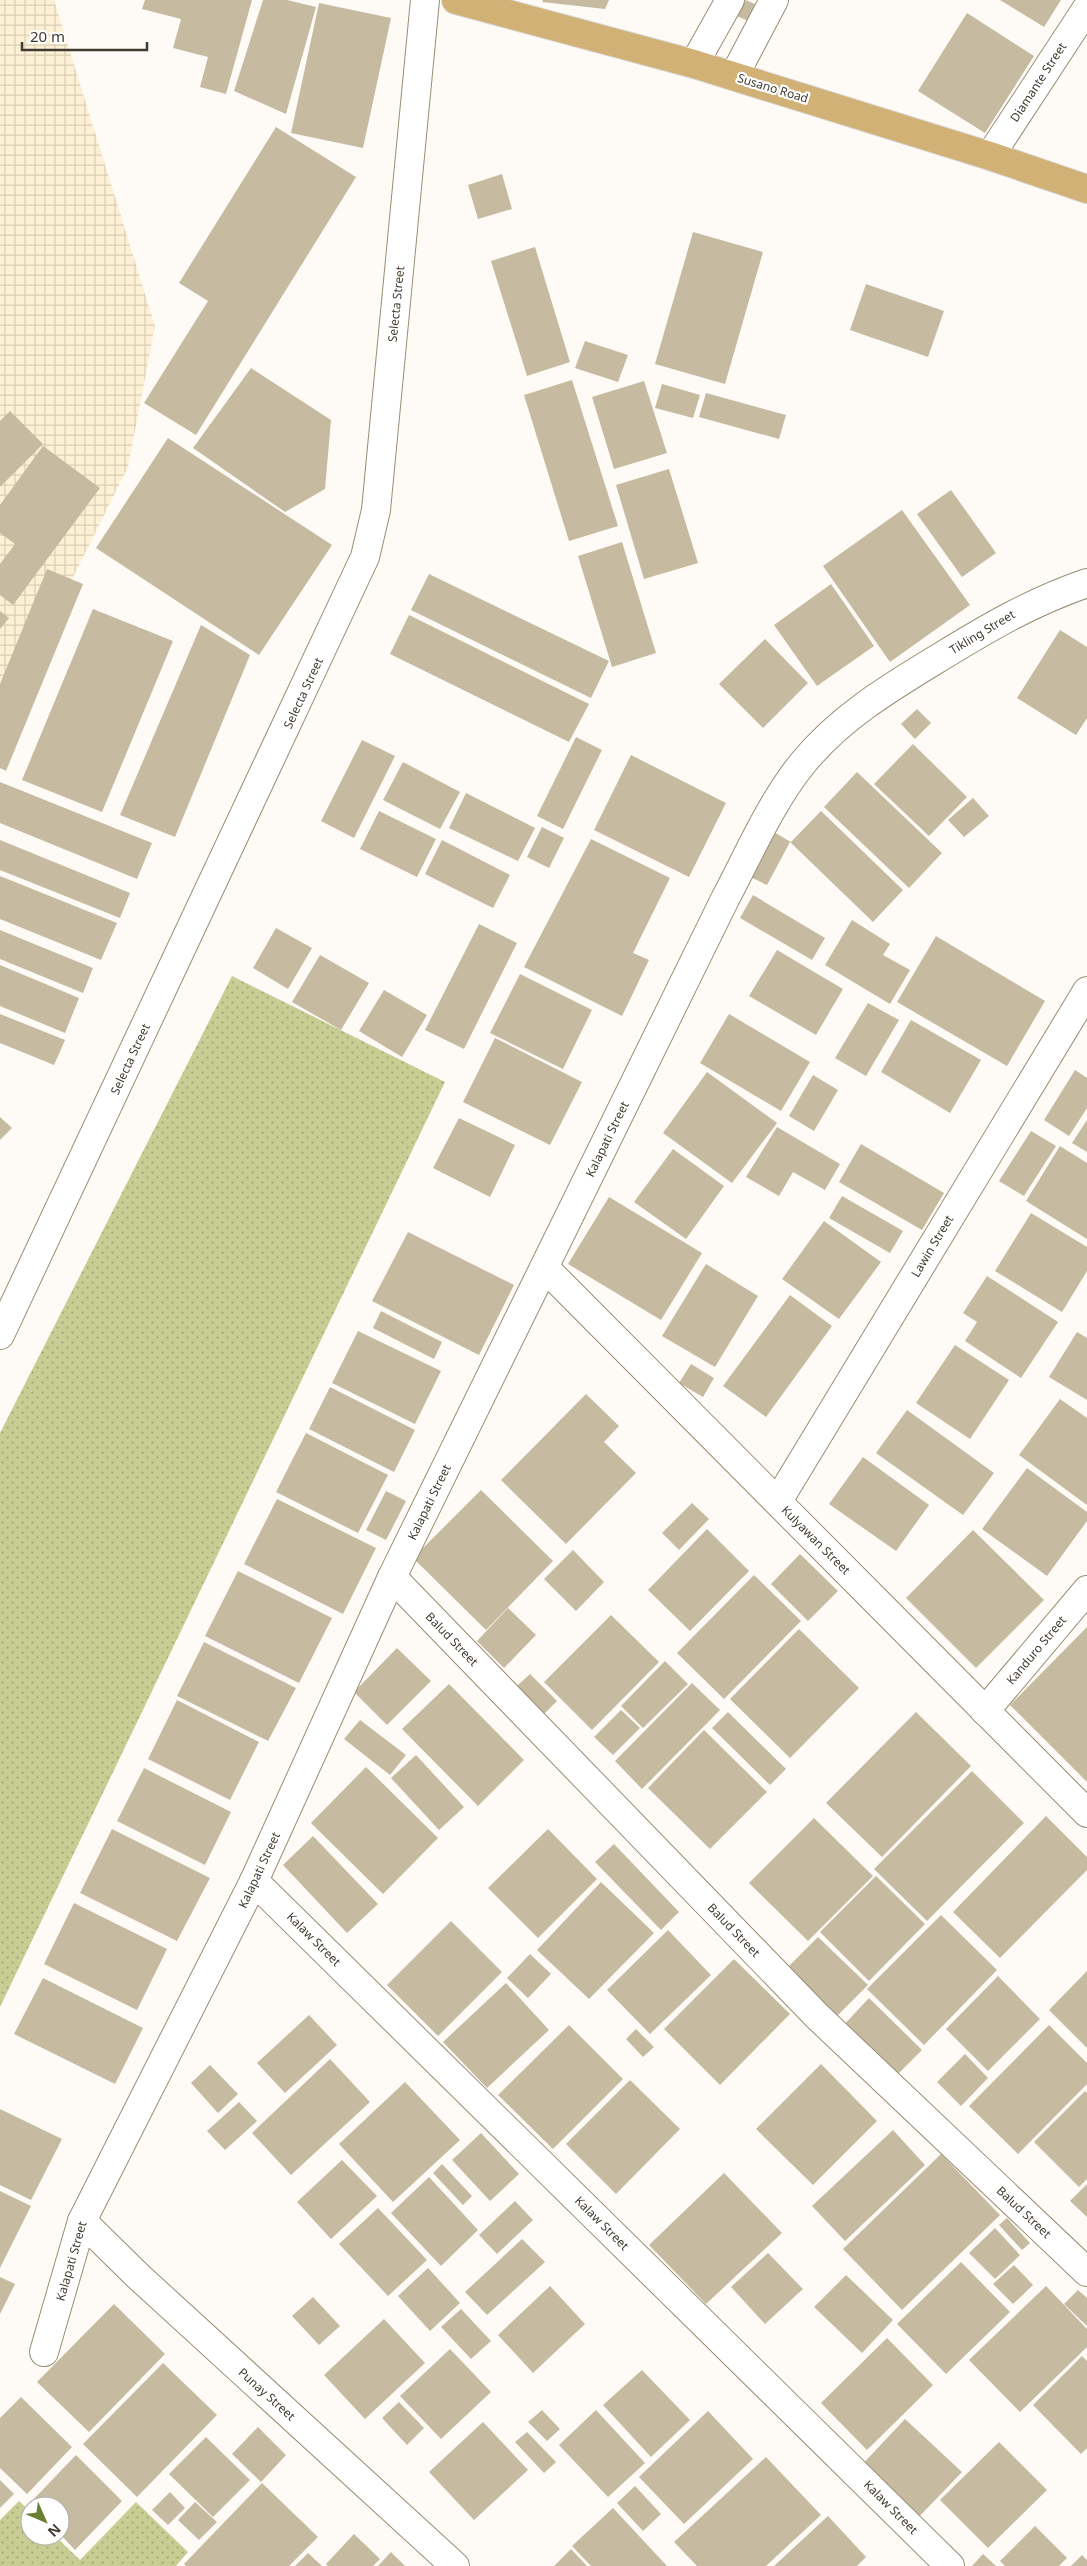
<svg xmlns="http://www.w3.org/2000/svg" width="1087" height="2566" font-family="'Noto Sans',sans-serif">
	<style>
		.industrial { fill: url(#industrial-grid) }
		.grass { fill: url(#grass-dots) }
		.building { fill: #c6baa0 }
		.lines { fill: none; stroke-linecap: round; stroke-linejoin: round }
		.minor-casing { stroke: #998e74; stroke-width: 30 }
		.major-casing { stroke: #d9d8d6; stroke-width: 30 }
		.minor { stroke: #fff; stroke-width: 28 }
		.major { stroke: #d1b176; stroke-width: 28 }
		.labels { text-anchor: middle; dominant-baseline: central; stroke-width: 4.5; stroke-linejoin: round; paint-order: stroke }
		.street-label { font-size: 12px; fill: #403a30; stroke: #fff }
	</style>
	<defs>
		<pattern id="industrial-grid" width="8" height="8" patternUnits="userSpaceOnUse" patternTransform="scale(1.25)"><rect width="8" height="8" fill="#fdf0d4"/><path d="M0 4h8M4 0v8" fill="none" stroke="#dacfb6"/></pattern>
		<pattern id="grass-dots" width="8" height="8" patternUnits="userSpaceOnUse" patternTransform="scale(1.25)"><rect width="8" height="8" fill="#c8cd94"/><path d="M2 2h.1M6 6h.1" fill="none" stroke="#a4a779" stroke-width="1.8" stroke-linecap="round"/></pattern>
	</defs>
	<rect width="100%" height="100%" fill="#fefbf6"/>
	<polygon class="industrial" points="0,0 54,0 155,326 128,467 0,724"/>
	<g class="grass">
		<polygon points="232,976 445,1082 0,2007 0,1433"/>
		<polygon points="19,2501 30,2511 30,2536 55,2536 80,2560 136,2502 188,2552 176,2566 0,2566 0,2520"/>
	</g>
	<g class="building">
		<polygon points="145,0 252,0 226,94 200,87 208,57 173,48 181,19 142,9"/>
		<polygon points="263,0 287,0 316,7 286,114 234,91"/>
		<polygon points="543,0 609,0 605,9 542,2"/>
		<polygon points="746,0 757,5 748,21 737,16"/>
		<polygon points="1000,0 1061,0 1044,27"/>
		<polygon points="319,3 391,18 363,148 291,133"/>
		<polygon points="967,13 1034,56 985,133 918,91"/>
		<polygon points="276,127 356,177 196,435 144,403 208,301 179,283"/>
		<polygon points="502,174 512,209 478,219 468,185"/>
		<polygon points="693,232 763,252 725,384 655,364"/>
		<polygon points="535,247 570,362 527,376 491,261"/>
		<polygon points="866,284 944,311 928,357 850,330"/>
		<polygon points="585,341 628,355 618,382 575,368"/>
		<polygon points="251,368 331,420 325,489 285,512 193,448"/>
		<polygon points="572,380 618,526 569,541 524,395"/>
		<polygon points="644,381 667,453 614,469 592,397"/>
		<polygon points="662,384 700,395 693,418 655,408"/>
		<polygon points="706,393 786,415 779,439 699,417"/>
		<polygon points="10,411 43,444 0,487 0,421"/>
		<polygon points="168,438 332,545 259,655 96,548"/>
		<polygon points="43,446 100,488 13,605 0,595 0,564 15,544 0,533 0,505"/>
		<polygon points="669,469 698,563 644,579 616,485"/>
		<polygon points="951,490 996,553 962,577 917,514"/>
		<polygon points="902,510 970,605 890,662 823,566"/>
		<polygon points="622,542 656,653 612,667 578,556"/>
		<polygon points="47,569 83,584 6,771 0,768 0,684"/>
		<polygon points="429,574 609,661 591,698 411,610"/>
		<polygon points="831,584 874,646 817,686 774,625"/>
		<polygon points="93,609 173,641 102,812 22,780"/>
		<polygon points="0,611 9,618 0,629"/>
		<polygon points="409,615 589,704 569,742 390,654"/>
		<polygon points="201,625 250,655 175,837 120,815"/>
		<polygon points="1060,630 1087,647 1087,718 1076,735 1017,698"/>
		<polygon points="765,639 808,683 763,728 719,684"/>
		<polygon points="917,709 931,723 915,739 901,724"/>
		<polygon points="576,737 602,750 563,829 537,816"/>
		<polygon points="362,740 395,756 354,838 321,821"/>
		<polygon points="913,744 967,797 929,836 874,784"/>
		<polygon points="631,755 726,803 689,877 594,830"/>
		<polygon points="403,762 460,792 440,829 383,800"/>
		<polygon points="857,772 942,853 909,888 824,807"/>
		<polygon points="0,782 152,843 137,879 0,823"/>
		<polygon points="466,793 535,828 518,861 449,828"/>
		<polygon points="973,798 989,816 964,837 948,820"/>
		<polygon points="379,811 436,839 417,877 360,849"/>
		<polygon points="821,811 903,890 873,922 790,842 767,885 748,876 772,831 791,842"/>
		<polygon points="542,827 564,838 549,868 527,857"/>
		<polygon points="591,839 670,878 633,953 649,960 622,1016 524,967"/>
		<polygon points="0,840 130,893 120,918 0,870"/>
		<polygon points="442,840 510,875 493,908 425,874"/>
		<polygon points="0,876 117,923 101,960 0,919"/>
		<polygon points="753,895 825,938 812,960 740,918"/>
		<polygon points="852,920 890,944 883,955 910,970 890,1004 825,965"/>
		<polygon points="479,924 517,943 464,1049 425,1030"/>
		<polygon points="276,928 312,948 288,989 253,968"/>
		<polygon points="0,930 93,968 83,993 0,959"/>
		<polygon points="936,936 1045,1001 1007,1066 897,1002"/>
		<polygon points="777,950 843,989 816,1035 749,996"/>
		<polygon points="320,955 369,983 341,1030 292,1002"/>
		<polygon points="0,965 79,998 65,1033 0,1006"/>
		<polygon points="520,974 592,1010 563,1069 490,1033"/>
		<polygon points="384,990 427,1015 402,1057 359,1031"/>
		<polygon points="868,1003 899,1020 866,1076 835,1058"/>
		<polygon points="0,1014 65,1040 54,1065 0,1043"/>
		<polygon points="729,1014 810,1062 781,1111 700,1063"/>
		<polygon points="911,1020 981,1060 950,1113 881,1072"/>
		<polygon points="495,1038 582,1082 550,1145 463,1102"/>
		<polygon points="1075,1070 1087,1078 1087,1108 1069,1136 1044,1120"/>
		<polygon points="707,1072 777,1123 732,1183 663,1133"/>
		<polygon points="813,1075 838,1090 814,1131 789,1116"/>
		<polygon points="0,1117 12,1128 0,1140"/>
		<polygon points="459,1118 515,1145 490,1197 433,1168"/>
		<polygon points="1087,1120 1087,1152 1072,1143"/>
		<polygon points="777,1127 840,1164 825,1190 793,1172 779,1196 746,1177"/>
		<polygon points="1031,1131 1056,1146 1024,1196 999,1181"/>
		<polygon points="861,1144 944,1193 922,1230 839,1182"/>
		<polygon points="1060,1146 1087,1163 1087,1239 1026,1201"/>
		<polygon points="673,1149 724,1186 686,1239 634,1202"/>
		<polygon points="842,1196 903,1231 890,1253 829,1218"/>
		<polygon points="609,1197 702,1253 661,1320 568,1264"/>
		<polygon points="1031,1213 1087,1247 1087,1271 1062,1312 995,1271"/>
		<polygon points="824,1221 881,1262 839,1319 782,1279"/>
		<polygon points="408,1232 514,1285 479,1355 372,1301"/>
		<polygon points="706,1264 758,1296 715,1367 662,1336"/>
		<polygon points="987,1276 1058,1322 1021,1378 965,1341 977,1322 963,1313"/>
		<polygon points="790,1295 832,1326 766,1417 723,1386"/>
		<polygon points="381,1311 442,1342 434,1359 373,1328"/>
		<polygon points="358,1331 441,1371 415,1424 332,1383"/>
		<polygon points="1077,1332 1087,1338 1087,1400 1049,1377"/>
		<polygon points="955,1345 1009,1380 970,1439 916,1403"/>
		<polygon points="691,1364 714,1378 703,1397 679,1383"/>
		<polygon points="330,1387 415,1430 394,1472 309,1429"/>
		<polygon points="586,1394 619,1426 604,1442 636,1473 566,1544 501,1480"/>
		<polygon points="1060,1399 1087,1418 1087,1505 1019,1455"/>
		<polygon points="907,1410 994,1473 963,1515 876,1453"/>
		<polygon points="306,1433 388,1475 358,1533 276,1492"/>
		<polygon points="863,1457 929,1505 896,1551 829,1504"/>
		<polygon points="1027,1468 1087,1512 1087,1521 1047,1576 982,1529"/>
		<polygon points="481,1490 553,1561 486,1630 413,1558"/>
		<polygon points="386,1491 406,1501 386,1540 366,1530"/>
		<polygon points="277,1499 376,1548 343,1614 244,1564"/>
		<polygon points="692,1503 709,1519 679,1550 662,1533"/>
		<polygon points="707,1529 749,1571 690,1631 648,1590"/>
		<polygon points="973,1530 1044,1600 976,1668 906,1598"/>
		<polygon points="573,1550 604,1582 576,1611 544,1579"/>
		<polygon points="800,1554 838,1591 808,1621 771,1584"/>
		<polygon points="238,1571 332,1618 299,1683 205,1636"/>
		<polygon points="754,1575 801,1621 724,1699 677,1653"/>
		<polygon points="508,1608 536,1635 504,1668 477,1641"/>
		<polygon points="611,1615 659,1662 592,1730 544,1682"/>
		<polygon points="1087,1627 1087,1782 1010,1705"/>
		<polygon points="799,1629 859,1688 790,1758 730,1699"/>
		<polygon points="204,1642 296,1688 268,1741 177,1696"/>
		<polygon points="397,1648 431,1681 387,1725 354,1692"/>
		<polygon points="665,1661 688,1684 643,1728 621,1706"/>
		<polygon points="530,1674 557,1701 544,1714 517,1686"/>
		<polygon points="692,1683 720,1710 642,1789 615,1761"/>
		<polygon points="449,1684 524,1760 478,1806 402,1729"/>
		<polygon points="177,1700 259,1742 230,1800 148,1759"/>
		<polygon points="621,1710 640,1728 613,1755 594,1737"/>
		<polygon points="728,1712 786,1769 770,1785 712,1728"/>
		<polygon points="916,1712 971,1766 882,1857 826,1803"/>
		<polygon points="360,1720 406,1755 390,1775 344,1739"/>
		<polygon points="704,1730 767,1792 710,1849 648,1788"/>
		<polygon points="416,1755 464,1807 439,1830 391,1778"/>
		<polygon points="366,1767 438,1838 383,1894 311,1823"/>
		<polygon points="144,1768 231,1812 205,1865 117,1821"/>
		<polygon points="972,1771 1024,1823 927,1921 874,1869"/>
		<polygon points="1046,1816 1087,1857 1087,1870 1000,1958 953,1912"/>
		<polygon points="814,1818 873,1876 808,1941 749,1883"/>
		<polygon points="112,1829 210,1878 177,1941 80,1893"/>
		<polygon points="548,1829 597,1879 538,1938 488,1888"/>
		<polygon points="313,1836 378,1904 347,1933 283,1865"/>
		<polygon points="614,1844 679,1912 661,1930 595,1862"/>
		<polygon points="876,1876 925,1924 869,1981 820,1932"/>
		<polygon points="601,1882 654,1933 589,1999 537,1950"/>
		<polygon points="74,1903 167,1949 137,2010 44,1964"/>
		<polygon points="941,1915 997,1970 924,2045 867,1989"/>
		<polygon points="451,1921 502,1972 438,2036 387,1985"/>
		<polygon points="668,1930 711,1975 650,2034 607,1990"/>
		<polygon points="818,1937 868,1985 834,2019 785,1970"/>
		<polygon points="530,1954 551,1974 528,1998 507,1978"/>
		<polygon points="734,1959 790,2014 720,2085 664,2029"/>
		<polygon points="1087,1971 1087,2048 1049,2010"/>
		<polygon points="998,1976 1040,2019 988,2071 946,2029"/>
		<polygon points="43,1978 143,2028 115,2084 14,2034"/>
		<polygon points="506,1983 549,2030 487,2088 443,2042"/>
		<polygon points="869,1998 922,2050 894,2078 842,2027"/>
		<polygon points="309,2015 337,2045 285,2093 257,2063"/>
		<polygon points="569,2025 623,2079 553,2149 498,2095"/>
		<polygon points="1049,2025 1087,2063 1087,2084 1018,2154 969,2106"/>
		<polygon points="636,2029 654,2047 643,2057 626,2039"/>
		<polygon points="965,2054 988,2078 961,2106 937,2082"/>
		<polygon points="330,2059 370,2102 291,2175 252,2133"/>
		<polygon points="821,2064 877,2121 813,2185 756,2129"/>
		<polygon points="210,2065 238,2094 218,2113 191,2083"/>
		<polygon points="630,2080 680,2129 616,2194 566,2144"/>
		<polygon points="405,2082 460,2140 393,2202 339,2144"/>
		<polygon points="1085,2091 1087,2093 1087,2179 1079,2187 1034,2142"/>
		<polygon points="239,2102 257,2121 225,2150 207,2131"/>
		<polygon points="0,2109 62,2139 31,2200 0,2185"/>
		<polygon points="893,2130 925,2165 845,2241 812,2206"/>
		<polygon points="481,2133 519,2174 490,2201 452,2160"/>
		<polygon points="941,2154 1000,2215 902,2310 843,2249"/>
		<polygon points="342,2160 377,2196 331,2239 297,2202"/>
		<polygon points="442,2164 472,2196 463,2205 433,2173"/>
		<polygon points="724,2173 782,2233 706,2304 649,2245"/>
		<polygon points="429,2177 478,2230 441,2266 391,2213"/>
		<polygon points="1087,2184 1087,2217 1070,2201"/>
		<polygon points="0,2191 31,2206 0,2268"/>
		<polygon points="515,2201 533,2220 497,2254 479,2235"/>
		<polygon points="378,2208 427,2260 388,2296 339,2244"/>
		<polygon points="1007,2218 1030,2243 1022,2250 999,2225"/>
		<polygon points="995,2228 1020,2255 995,2279 969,2253"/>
		<polygon points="522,2239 545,2262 487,2315 465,2292"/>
		<polygon points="768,2253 803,2289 765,2324 731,2287"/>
		<polygon points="961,2262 1010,2312 946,2374 897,2324"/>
		<polygon points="1014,2265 1033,2285 1013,2304 993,2284"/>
		<polygon points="428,2268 460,2303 430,2331 398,2296"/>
		<polygon points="846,2275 893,2320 862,2353 814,2307"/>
		<polygon points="0,2277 15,2284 0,2314"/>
		<polygon points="550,2286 585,2324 533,2373 498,2335"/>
		<polygon points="1046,2286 1087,2329 1087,2347 1020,2412 969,2360"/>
		<polygon points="1078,2290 1087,2298 1087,2326 1064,2304"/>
		<polygon points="313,2297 340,2326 319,2345 292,2316"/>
		<polygon points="114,2304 165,2354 89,2432 37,2382"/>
		<polygon points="461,2309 491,2341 471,2359 441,2327"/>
		<polygon points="384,2319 425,2363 365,2419 324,2375"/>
		<polygon points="887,2338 933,2385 867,2450 821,2403"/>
		<polygon points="450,2349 491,2392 441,2439 400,2396"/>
		<polygon points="1082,2356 1087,2361 1087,2448 1081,2454 1033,2405"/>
		<polygon points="163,2363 217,2415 137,2497 83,2444"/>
		<polygon points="642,2370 690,2420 651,2457 603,2405"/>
		<polygon points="21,2397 72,2447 27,2494 0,2468 0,2418"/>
		<polygon points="399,2402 424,2428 407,2445 382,2418"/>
		<polygon points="542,2410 560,2429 547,2441 528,2422"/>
		<polygon points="596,2410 645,2463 608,2497 559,2445"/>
		<polygon points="708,2411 753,2459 684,2524 639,2477"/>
		<polygon points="905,2419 962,2472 914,2522 858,2469"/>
		<polygon points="483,2422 528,2470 474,2520 429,2472"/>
		<polygon points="258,2427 286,2455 261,2482 232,2454"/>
		<polygon points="527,2432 556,2462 544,2473 515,2442"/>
		<polygon points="206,2437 250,2480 213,2517 169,2474"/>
		<polygon points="999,2442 1047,2490 988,2548 940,2500"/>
		<polygon points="76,2455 122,2501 75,2550 60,2534 60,2506 31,2506 29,2504"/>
		<polygon points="766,2457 821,2515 766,2566 697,2566 674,2542"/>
		<polygon points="0,2480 14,2494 0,2508"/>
		<polygon points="262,2483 318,2537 289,2566 186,2566 184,2564"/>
		<polygon points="635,2486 661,2514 643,2531 617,2503"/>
		<polygon points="170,2492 185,2508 168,2525 152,2510"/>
		<polygon points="195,2502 217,2522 199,2540 178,2520"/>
		<polygon points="613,2508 667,2566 591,2566 572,2546"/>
		<polygon points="828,2516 866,2557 857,2566 774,2566"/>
		<polygon points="1035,2526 1067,2558 1059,2566 1005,2566 1000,2561"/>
		<polygon points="354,2534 380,2559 373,2566 328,2566 326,2564"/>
		<polygon points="571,2549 587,2566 554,2566"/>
		<polygon points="391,2552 405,2566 378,2566"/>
		<polygon points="308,2553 322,2566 295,2566"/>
		<polygon points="983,2554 996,2566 972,2566"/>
		<polygon points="1082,2555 1087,2560 1087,2566 1071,2566"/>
	</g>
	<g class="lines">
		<g class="minor-casing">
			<g id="minor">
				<polyline points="694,64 730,0"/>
				<polyline points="734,76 774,0"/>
				<polyline points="990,156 1087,8"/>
				<polyline points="545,1268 1087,1813"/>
				<polyline points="0,1335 365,557 376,510 425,0"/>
				<polyline points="778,1501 1087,991"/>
				<polyline points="392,1577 817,2016 1087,2272"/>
				<polyline points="985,1711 1087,1590"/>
				<polyline points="254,1881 950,2566"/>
				<polyline points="82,2221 138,2276 455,2566"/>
				<path d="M44,2352L82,2221L254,1881L392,1577L725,899C749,854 770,804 802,764C840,717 891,687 942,656C991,626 1032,602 1087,583"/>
			</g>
		</g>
		<g class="major-casing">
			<polyline id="major" points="456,0 694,64 990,156 1087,189"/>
		</g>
		<use href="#minor" class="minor"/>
		<use href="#major" class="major"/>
	</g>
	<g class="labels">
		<g class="street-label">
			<text transform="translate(1038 82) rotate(-57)">Diamante Street</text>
			<text transform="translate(773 88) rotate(17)">Susano Road</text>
			<text transform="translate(396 304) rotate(-84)">Selecta Street</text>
			<text transform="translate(982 632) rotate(-31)">Tikling Street</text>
			<text transform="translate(303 693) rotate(-65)">Selecta Street</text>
			<text transform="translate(130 1059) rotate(-65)">Selecta Street</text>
			<text transform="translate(607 1139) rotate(-64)">Kalapati Street</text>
			<text transform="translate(932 1246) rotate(-59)">Lawin Street</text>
			<text transform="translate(429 1502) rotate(-64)">Kalapati Street</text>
			<text transform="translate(816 1540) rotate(45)">Kulyawan Street</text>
			<text transform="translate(452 1639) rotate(46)">Balud Street</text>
			<text transform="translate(1036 1650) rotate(-50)">Kanduro Street</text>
			<text transform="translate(259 1870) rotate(-65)">Kalapati Street</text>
			<text transform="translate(734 1930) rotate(46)">Balud Street</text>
			<text transform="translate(314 1939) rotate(45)">Kalaw Street</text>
			<text transform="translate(1024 2212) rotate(43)">Balud Street</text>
			<text transform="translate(602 2223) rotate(45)">Kalaw Street</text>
			<text transform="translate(71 2261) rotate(-74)">Kalapati Street</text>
			<text transform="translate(267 2394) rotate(42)">Punay Street</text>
			<text transform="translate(891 2507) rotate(45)">Kalaw Street</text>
		</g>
	</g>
	<g transform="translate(45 2521) rotate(135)"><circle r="24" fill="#ffffff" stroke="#b3b0ac"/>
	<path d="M0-4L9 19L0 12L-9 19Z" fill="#698032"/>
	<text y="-8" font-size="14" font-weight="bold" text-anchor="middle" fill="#403a30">N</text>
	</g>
	<path d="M22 42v8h125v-8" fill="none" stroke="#403a30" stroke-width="2.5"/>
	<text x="30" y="42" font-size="15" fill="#403a30" stroke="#ffffff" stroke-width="4" paint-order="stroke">20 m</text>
</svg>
